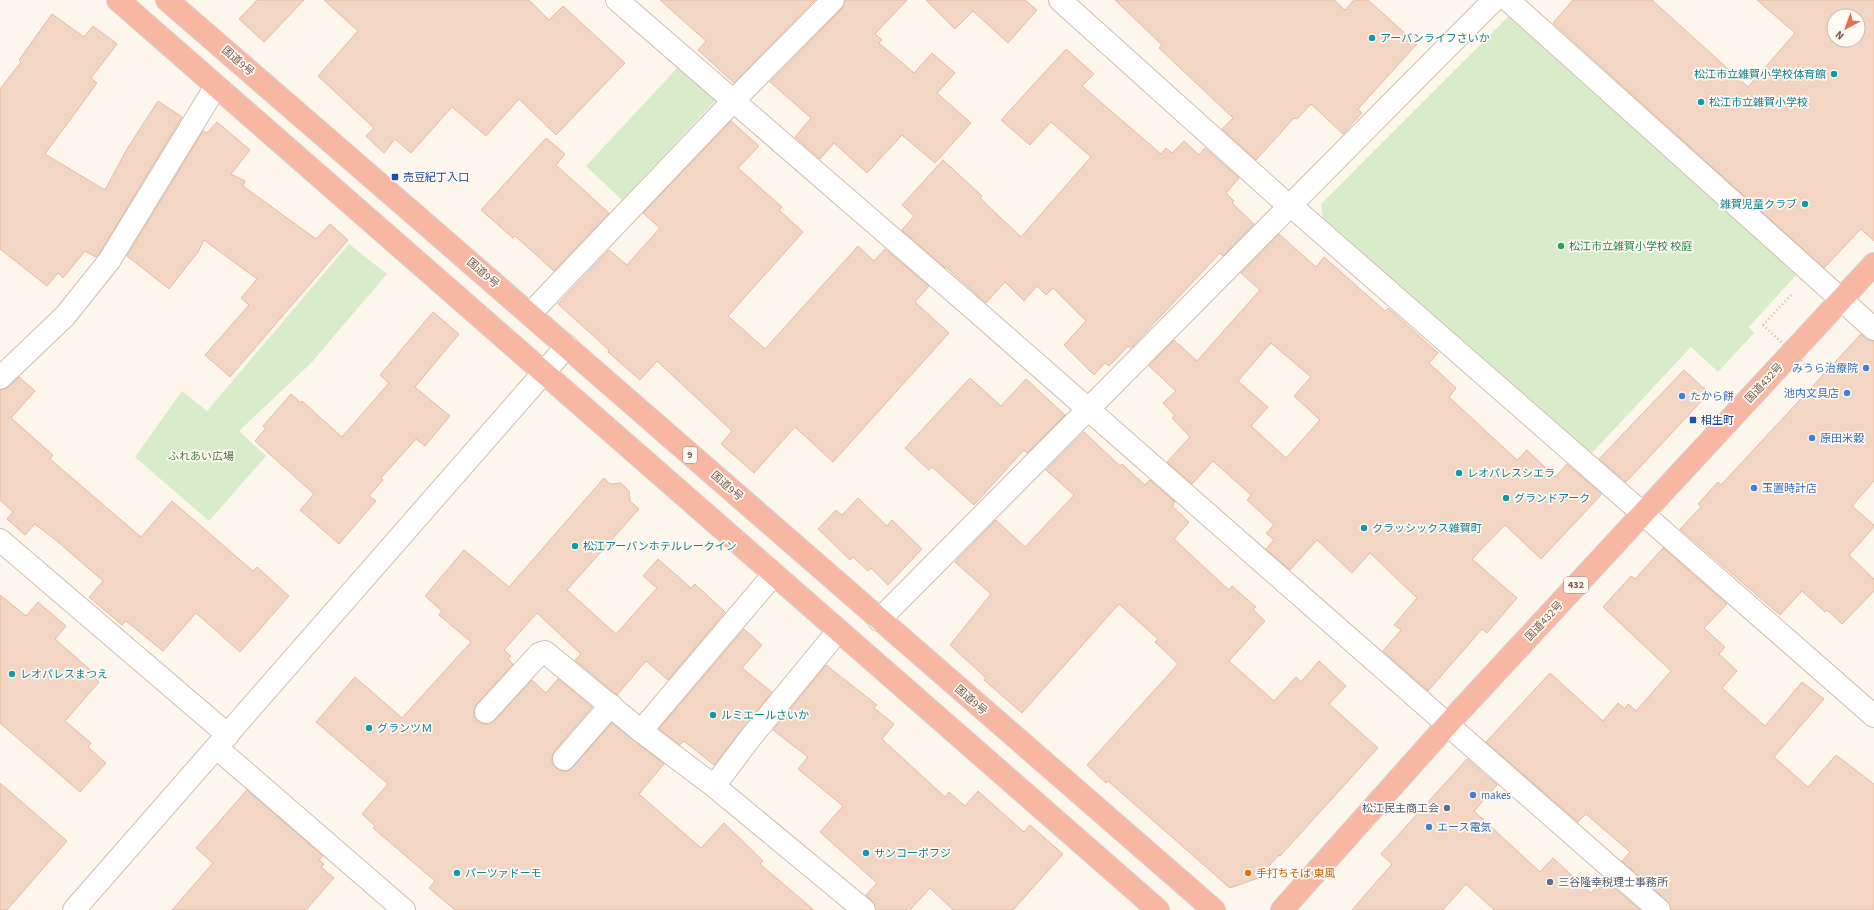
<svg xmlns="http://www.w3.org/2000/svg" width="1874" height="910" font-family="'Source Sans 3','Noto Sans JP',sans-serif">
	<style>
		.green { fill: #d8ecc9 }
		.building { fill: #f3d5c3; stroke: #e6bba3; fill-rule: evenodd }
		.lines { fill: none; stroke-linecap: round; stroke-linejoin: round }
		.minor-casing { stroke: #d1beb0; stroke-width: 24 }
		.highway-casing { stroke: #dad1cd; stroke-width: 24 }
		.path { stroke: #d9b8a5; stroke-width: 2.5; stroke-dasharray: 1 3; stroke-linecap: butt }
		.minor { stroke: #fff; stroke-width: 22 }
		.highway { stroke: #f7b7a3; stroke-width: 22 }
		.path-bridge { stroke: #d9b8a5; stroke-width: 2.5; stroke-dasharray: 1 3; stroke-linecap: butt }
		.culture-dot { fill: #0f9aa8; stroke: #fffaf3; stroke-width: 1.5 }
		.transit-dot { fill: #1a4fb4; stroke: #fffaf3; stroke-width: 1.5 }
		.leisure-dot { fill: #2e9e5b; stroke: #fffaf3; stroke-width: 1.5 }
		.shop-dot { fill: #3f7fe0; stroke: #fffaf3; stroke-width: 1.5 }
		.service-dot { fill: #5c6f8a; stroke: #fffaf3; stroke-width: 1.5 }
		.food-dot { fill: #e8710a; stroke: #fffaf3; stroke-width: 1.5 }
		.labels { text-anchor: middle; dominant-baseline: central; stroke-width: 3.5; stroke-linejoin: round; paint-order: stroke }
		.shield { fill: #fffaf3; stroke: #a28b7f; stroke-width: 1 }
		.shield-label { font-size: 10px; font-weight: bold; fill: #7a5c4d }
		.culture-label { font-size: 11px; fill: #0d838f; stroke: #fffaf3; text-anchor: start }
		.street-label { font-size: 11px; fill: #7a5c4d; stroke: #fffaf3 }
		.transit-label { font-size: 11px; fill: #164399; stroke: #fffaf3; text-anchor: start }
		.leisure-label { font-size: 11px; fill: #27864d; stroke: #fffaf3; text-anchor: start }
		.shop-label { font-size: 11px; fill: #366cbe; stroke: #fffaf3; text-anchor: start }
		.park-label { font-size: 11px; fill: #537a41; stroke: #fffaf3 }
		.service-label { font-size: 11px; fill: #4e5e75; stroke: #fffaf3; text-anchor: end }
		.food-label { font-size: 11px; fill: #c56008; stroke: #fffaf3; text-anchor: start }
	</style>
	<rect width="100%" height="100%" fill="#fdf6ec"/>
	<g class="green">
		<polygon points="1511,14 1798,273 1749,327 1754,333 1718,372 1691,347 1590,455 1323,219 1321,204"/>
		<polygon points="679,66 716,100 622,200 586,166"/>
		<polygon points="349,244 387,274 311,363 239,431 266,456 209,521 135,457 182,391 207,411"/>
	</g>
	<g class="building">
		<polygon points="257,0 304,0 264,42 239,19"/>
		<polygon points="324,0 529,0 549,20 563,6 625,63 556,135 519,99 486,136 452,107 411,153 395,139 384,153 366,136 374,128 318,76 358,31"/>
		<polygon points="660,0 815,0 734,83 698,50 706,41"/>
		<polygon points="845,0 907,0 875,34 882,40 879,43 914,73 932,53 955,73 937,93 971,123 935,163 902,135 867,173 834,143 820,159 795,137 811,118 770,82 842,9"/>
		<polygon points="926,0 1025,0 1037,10 1008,43 973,11 955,29"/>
		<polygon points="1115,0 1334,0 1345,10 1354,0 1368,0 1417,44 1358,109 1362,113 1343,134 1311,104 1297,119 1294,118 1256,160 1222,129 1233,118 1159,48 1162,45"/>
		<path d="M1573,0H1652L1748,87L1795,33L1757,0H1874V241L1861,229L1824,268L1553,23ZM1834,16H1858V40H1834Z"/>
		<polygon points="52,14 84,37 93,26 117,44 91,78 97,83 45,154 105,190 127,149 158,101 182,117 99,254 96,257 85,251 63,278 58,273 47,286 0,249 0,89 21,62 19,60"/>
		<polygon points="1066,49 1094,74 1082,86 1161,154 1166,148 1172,153 1184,141 1199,155 1205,148 1239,178 1226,193 1234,201 1232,203 1254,224 1223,256 1220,253 1131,348 1128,346 1109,366 1105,363 1094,375 1064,345 1086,321 1053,288 1046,295 1037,286 1024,301 1005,282 986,303 946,267 945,268 902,230 914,216 902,205 943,160 982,196 980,198 1021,237 1091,157 1051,122 1030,145 1001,120"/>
		<polygon points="731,121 759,146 738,168 782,207 779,210 803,232 728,316 765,349 858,246 874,261 885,249 929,286 915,302 949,333 833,462 795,427 754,473 721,444 732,431 657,361 640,380 608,352 609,350 558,304 609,250 627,265 660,228 643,213"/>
		<polygon points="217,122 250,150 231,174 245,181 243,186 316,239 330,224 348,240 230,377 205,355 249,305 241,298 257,279 204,240 198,252 169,289 127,256 203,131 207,133"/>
		<polygon points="546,138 565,154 556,165 609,213 554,271 515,236 513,238 481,210"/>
		<path d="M1279,234L1316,267L1324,257L1385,311L1388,308L1438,353L1429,363L1456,388L1449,397L1517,460L1527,450L1555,477L1567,464L1602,494L1541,559L1505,525L1472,559L1517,598L1487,633L1482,629L1428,691L1383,651L1401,630L1394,625L1417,598L1370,553L1352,573L1317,540L1290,570L1266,549L1274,540L1266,533L1274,525L1247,500L1251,495L1213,461L1192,484L1167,462L1190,437L1172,418L1175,416L1163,403L1176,391L1149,366L1174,340L1197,361L1260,290L1241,273ZM1271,343L1311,377L1294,396L1320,420L1286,458L1251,426L1268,407L1238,381Z"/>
		<polygon points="433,312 459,334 415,387 450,416 425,446 416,439 381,478 383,480 369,496 376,501 339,544 300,510 314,494 255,441 266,428 263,426 291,394 301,403 302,401 342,437 389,383 380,375"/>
		<polygon points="1861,334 1866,339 1874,341 1874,481 1852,506 1874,525 1874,527 1849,555 1874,579 1874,591 1842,624 1827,610 1825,612 1802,591 1780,615 1680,529 1701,507 1698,504 1718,482 1721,485"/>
		<polygon points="1684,370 1709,393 1626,482 1599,459"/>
		<polygon points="19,377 35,391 11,418 53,455 50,459 141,537 172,501 253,571 257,567 289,596 240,652 196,613 163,651 126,621 122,625 89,597 103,581 58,542 35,524 25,535 7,519 13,512 0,500 0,390 8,387"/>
		<polygon points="970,378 1001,406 1026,379 1065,415 1027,453 1024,450 974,505 932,467 929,470 905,448"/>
		<polygon points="1084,432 1120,466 1122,464 1145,485 1150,480 1175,502 1172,506 1189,522 1174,539 1229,590 1232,586 1256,607 1253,609 1265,621 1229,661 1274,701 1296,677 1301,682 1319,661 1346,686 1329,704 1378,748 1280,856 1279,855 1258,878 1230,888 1108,781 1106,783 1087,765 1178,664 1155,642 1158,639 1119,604 1022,713 984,680 986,678 950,645 991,594 955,562 996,520 1025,547 1074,495 1046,470"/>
		<polygon points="604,478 610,484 621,483 629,491 630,501 639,509 567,590 616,634 657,588 643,576 658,559 691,588 695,584 725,612 668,680 646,661 617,695 575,660 581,654 537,613 504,650 511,656 508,659 513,664 477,704 474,710 474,716 477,721 483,724 490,724 495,720 532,680 546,693 558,679 592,707 554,751 552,757 552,763 556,768 562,771 568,771 573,767 612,723 664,764 639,794 701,848 724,823 763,861 760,864 814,910 455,910 429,888 435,881 373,828 375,826 362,814 388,784 316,722 355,677 402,718 471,642 439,615 442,611 425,596 464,550 509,587"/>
		<polygon points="858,498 887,526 892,520 922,549 888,585 871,568 868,571 853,557 850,560 818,529 836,510 842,515"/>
		<polygon points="1663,548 1727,604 1704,628 1725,647 1719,654 1737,671 1722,688 1765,726 1802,682 1824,699 1774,757 1808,787 1836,755 1874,784 1874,910 1671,910 1667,901 1622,861 1630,852 1586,814 1578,822 1486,742 1550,673 1603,721 1618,703 1625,709 1628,704 1636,711 1671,671 1603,607 1631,576 1635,579"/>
		<polygon points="0,595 26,616 38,602 66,626 55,639 96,675 94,677 99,682 65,721 91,743 88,747 106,763 80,792 0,723"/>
		<polygon points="744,629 762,645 742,668 772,692 714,765 684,741 680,745 659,729"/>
		<polygon points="826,665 877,705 874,708 894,724 882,739 945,797 949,792 965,806 978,791 1024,832 1030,825 1063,854 1013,910 953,910 930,888 910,910 876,910 872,901 866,895 877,883 820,832 843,806 798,769 808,757 773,730"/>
		<polygon points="1467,759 1497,785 1474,811 1540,872 1553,858 1591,893 1604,879 1640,910 1494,910 1466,884 1443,910 1352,910 1392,864 1381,854"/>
		<polygon points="0,783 67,841 7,910 0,910"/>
		<polygon points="247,790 323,856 319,860 324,864 321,867 334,878 306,910 172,910 213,863 196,848"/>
	</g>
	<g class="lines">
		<g class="minor-casing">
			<g id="minor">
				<polyline points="617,0 967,303 1659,910"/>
				<polyline points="1060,0 1281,199 1297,211 1874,716"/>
				<polyline points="1508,0 1874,329"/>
				<polyline points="530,314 734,100 833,0"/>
				<polyline points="0,378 65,316 109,261 216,86"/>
				<polyline points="0,540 228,735"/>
				<polyline points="774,574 641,731 714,786 864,910"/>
				<polyline points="879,620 1494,0"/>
				<polyline points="486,712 539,654 545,652 641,731"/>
				<polyline points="217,748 404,910"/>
				<polyline points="564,759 611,705"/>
				<polyline points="714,786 751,737 838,631"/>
				<polyline points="74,910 567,346"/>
			</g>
		</g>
		<g class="highway-casing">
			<g id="highway">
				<polyline points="118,0 1158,910"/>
				<path d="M167,0C517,302 864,607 1214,910"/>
				<polyline points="1282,910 1447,725 1874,264"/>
			</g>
		</g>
		<polyline class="path" points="1763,325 1793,293"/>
		<use href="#minor" class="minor"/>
		<use href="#highway" class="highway"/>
		<polyline class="path-bridge" points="1763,325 1811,370"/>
	</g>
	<g class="culture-dot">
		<circle cx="1372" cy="38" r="4"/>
		<circle cx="1834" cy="74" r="4"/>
		<circle cx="1701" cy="102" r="4"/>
		<circle cx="1805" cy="204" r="4"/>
		<circle cx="1459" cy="473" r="4"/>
		<circle cx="1506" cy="498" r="4"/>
		<circle cx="1364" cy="528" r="4"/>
		<circle cx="575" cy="546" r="4"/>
		<circle cx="12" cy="674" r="4"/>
		<circle cx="713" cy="715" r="4"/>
		<circle cx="369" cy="728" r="4"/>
		<circle cx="866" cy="853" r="4"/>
		<circle cx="457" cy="873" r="4"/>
	</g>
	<g class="transit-dot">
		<rect x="391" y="173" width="8" height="8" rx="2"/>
		<rect x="1689" y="416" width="8" height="8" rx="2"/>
	</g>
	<circle class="leisure-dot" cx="1561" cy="246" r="4"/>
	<g class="shop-dot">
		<circle cx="1866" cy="368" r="4"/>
		<circle cx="1847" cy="393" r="4"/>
		<circle cx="1682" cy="396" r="4"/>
		<circle cx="1812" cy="438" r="4"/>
		<circle cx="1754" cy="488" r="4"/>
		<circle cx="1473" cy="795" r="4"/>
		<circle cx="1429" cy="827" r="4"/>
	</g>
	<g class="service-dot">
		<circle cx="1447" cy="808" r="4"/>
		<circle cx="1550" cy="882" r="4"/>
	</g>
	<circle class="food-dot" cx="1248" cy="873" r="4"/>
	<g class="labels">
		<g class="shield">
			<rect x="683" y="447" width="14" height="16" rx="3"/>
			<rect x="1564" y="577" width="24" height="16" rx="3"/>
		</g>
		<g class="shield-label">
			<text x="690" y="455">9</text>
			<text x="1576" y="585">432</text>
		</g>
		<g class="culture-label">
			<text x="1380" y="38">アーバンライフさいか</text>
			<text x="1826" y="74" text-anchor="end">松江市立雑賀小学校体育館</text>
			<text x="1709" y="102">松江市立雑賀小学校</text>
			<text x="1797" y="204" text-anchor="end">雑賀児童クラブ</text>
			<text x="1467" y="473">レオパレスシエラ</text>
			<text x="1514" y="498">グランドアーク</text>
			<text x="1372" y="528">クラッシックス雑賀町</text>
			<text x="583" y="546">松江アーバンホテルレークイン</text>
			<text x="20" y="674">レオパレスまつえ</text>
			<text x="721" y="715">ルミエールさいか</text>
			<text x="377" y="728">グランツＭ</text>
			<text x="874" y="853">サンコーポフジ</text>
			<text x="465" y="873">パーツァドーモ</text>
		</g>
		<g class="street-label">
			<text transform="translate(238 61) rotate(41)">国道9号</text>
			<text transform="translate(483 273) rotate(41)">国道9号</text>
			<text transform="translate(1764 383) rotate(-47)">国道432号</text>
			<text transform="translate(727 486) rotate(41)">国道9号</text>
			<text transform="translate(1544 621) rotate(-47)">国道432号</text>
			<text transform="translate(971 700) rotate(41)">国道9号</text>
		</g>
		<g class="transit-label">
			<text x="403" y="177">売豆紀丁入口</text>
			<text x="1701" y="420">相生町</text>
		</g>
		<g class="leisure-label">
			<text x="1569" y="246">松江市立雑賀小学校 校庭</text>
		</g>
		<g class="shop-label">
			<text x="1858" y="368" text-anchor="end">みうら治療院</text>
			<text x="1839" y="393" text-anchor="end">池内文具店</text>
			<text x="1690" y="396">たから餅</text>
			<text x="1820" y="438">原田米穀</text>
			<text x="1762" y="488">玉置時計店</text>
			<text x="1481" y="795">makes</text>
			<text x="1437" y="827">エース電気</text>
		</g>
		<g class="park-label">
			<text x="201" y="456">ふれあい広場</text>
		</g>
		<g class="service-label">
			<text x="1439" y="808">松江民主商工会</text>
			<text x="1558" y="882" text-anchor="start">三谷隆幸税理士事務所</text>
		</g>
		<g class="food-label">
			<text x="1256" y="873">手打ちそば 東風</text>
		</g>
	</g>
	<g transform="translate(1846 28) rotate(221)"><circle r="19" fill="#fffaf3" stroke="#cabbb1"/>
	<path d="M0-3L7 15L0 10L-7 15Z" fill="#e76f51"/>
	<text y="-6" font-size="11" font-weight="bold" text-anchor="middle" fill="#7a5c4d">N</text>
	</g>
</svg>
